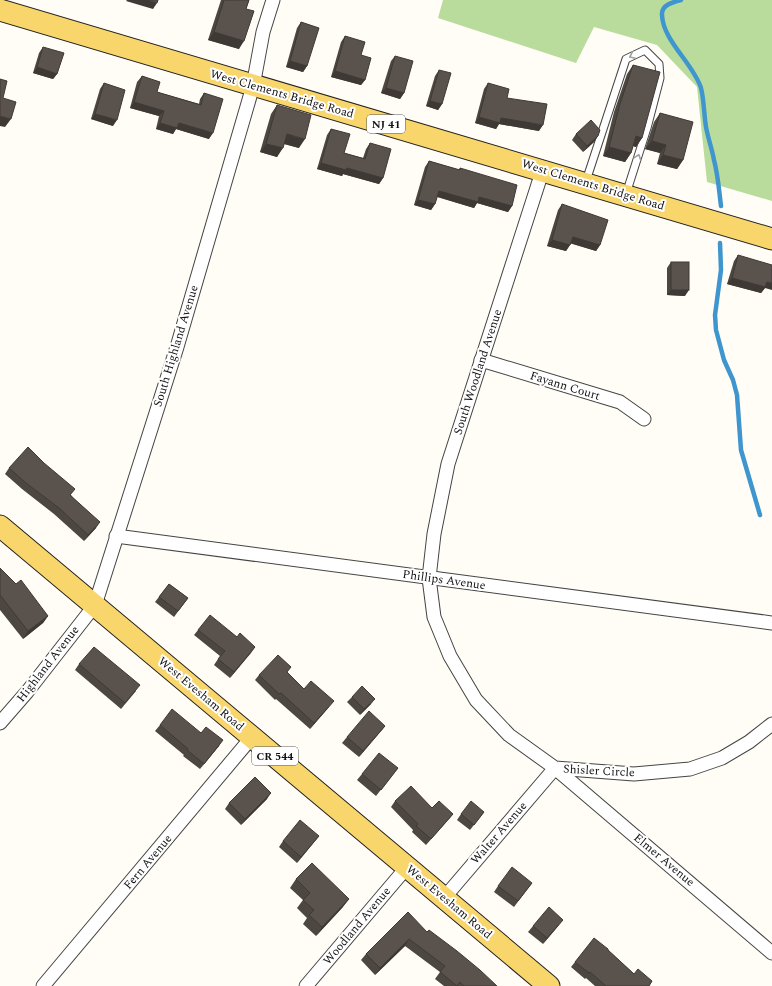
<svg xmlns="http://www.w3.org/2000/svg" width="772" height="986" font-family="Spectral,serif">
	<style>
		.forest { fill: #b9dc9c }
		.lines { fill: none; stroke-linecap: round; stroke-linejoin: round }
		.stream { stroke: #3f96cf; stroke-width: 4.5 }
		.service-casing { stroke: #444; stroke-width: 9 }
		.minor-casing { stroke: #444; stroke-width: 15 }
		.primary-casing { stroke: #222; stroke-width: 23 }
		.service { stroke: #fff; stroke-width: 7 }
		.minor { stroke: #fff; stroke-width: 13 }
		.primary { stroke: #f9d66b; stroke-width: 21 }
		.wall { fill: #4d4742 }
		.shaded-wall { fill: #3f3936 }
		.building { fill: #5a524d; stroke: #3f3936 }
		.oneway { stroke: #a0a0a0 }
		.labels { text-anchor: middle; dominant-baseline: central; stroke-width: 4; stroke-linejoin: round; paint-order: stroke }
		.shield { fill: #fff; stroke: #585858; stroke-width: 1 }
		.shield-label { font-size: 11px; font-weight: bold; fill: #111 }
		.street-label { font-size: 12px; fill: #111; stroke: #fff }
	</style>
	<rect width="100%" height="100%" fill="#fffdf5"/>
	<polygon class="forest" points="443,0 772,0 772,201 707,182 697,87 657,45 594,27 576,63 438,18"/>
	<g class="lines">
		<g class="stream">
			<path d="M681,0C673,2 661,5 662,15C663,41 693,63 701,88C704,100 704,115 706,127C708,138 712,149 714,160C718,175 719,190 721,206"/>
			<polyline points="720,243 721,270 715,315 716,330 724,360 733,380 737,395 741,450 760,515"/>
		</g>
		<g class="service-casing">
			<polyline id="service" points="586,181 626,59 645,50 659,64 660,78 647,128 626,194"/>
		</g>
		<g class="minor-casing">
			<g id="minor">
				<polyline points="543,169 448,464 434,534 429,578 434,617 450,656 476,700 509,735 555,768 634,774 690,769 722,758 749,742 772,724"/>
				<polyline points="481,360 620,402 644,419"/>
				<polyline points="116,536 772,623"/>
				<polyline points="0,723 27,692 95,605 177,347 253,86 263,32 273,0"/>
				<polyline points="444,898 555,768 772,953"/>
				<polyline points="43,986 252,737"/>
				<polyline points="306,986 407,867"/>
			</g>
		</g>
		<g class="primary-casing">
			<g id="primary">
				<path d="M0,10C257,87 515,161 772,239"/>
				<polyline points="0,526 549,986"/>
			</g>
		</g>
		<use href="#service" class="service"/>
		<use href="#minor" class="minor"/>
		<use href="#primary" class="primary"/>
	</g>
	<g class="wall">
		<polygon points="221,0 249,0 246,9 239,49 208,40"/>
		<polygon points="301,22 307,66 303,72 286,67 297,28"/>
		<polygon points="345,36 361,55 365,80 361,85 331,77 341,42"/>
		<polygon points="43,47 57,74 53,79 33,73 39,53"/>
		<polygon points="395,56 404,93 400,99 381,93 391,61"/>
		<polygon points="633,65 642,138 636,147 633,146 631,153 625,162 603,156 614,112 627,74"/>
		<polygon points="439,70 442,104 438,110 426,106 435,76"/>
		<polygon points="142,76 157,92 199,104 200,99 204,93 209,139 176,129 173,134 156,129 159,116 130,108 137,82"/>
		<polygon points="104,83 113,126 91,119 100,89"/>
		<polygon points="488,83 507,98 539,131 499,124 496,129 475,123 484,89"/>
		<polygon points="277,105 299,148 284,144 277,157 260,152 271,114"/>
		<polygon points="660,113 683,160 677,169 657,164 660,153 645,149 654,122"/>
		<polygon points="331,129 344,153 363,158 366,149 370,143 383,178 379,184 343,174 342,176 317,169 327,135"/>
		<polygon points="576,134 598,136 594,142 583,152 572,140"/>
		<polygon points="429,161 459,170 460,168 512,206 508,212 477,203 474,208 437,197 435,204 431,210 414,205 425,167"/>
		<polygon points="562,204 600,245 596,251 571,243 566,251 547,246 558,210"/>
		<polygon points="738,255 765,288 761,293 727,284 734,261"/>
		<polygon points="671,262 685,296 667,295 667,268"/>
		<polygon points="9,468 71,495 96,528 84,541 54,514 22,489 5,474"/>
		<polygon points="0,568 48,616 43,623 23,639 0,610"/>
		<polygon points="169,584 188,598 174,617 155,602"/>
		<polygon points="198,630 237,637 255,647 230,678 214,665 220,656 194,635"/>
		<polygon points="79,664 136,691 121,709 75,670"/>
		<polygon points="287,673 304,689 329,707 310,729 276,699 275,700 255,680 259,675"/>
		<polygon points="352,697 371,704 360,715 347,702"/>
		<polygon points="160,725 201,733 219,746 200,769 183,756 184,755 155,731"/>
		<polygon points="385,726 381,731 359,757 342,743 347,737"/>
		<polygon points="398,768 376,796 357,780 362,774"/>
		<polygon points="267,799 241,825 225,809 229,803"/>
		<polygon points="395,801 432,808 453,814 449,819 426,845 412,832 413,830 391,807"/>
		<polygon points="484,812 470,830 457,820 461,814"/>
		<polygon points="319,836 297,863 279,847 283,841"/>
		<polygon points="296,879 349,899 342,908 316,936 303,924 307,918 297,908 303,900 290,888"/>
		<polygon points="532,883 514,907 494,892 498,886"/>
		<polygon points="559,925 543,944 528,932 533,926"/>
		<polygon points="427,932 497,986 444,986 435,979 440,972 405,946 375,975 361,960 366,954"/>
		<polygon points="608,950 634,974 652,981 649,986 595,986 586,978 585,979 571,967 575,962"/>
	</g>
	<g class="shaded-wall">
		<polygon points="127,0 147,0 157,3 153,9 126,1"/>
		<polygon points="214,32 244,41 239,49 208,40"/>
		<polygon points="290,61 307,66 303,72 286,67"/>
		<polygon points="37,67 57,74 53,79 33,73"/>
		<polygon points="335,71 365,80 361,85 331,77"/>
		<polygon points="386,88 404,93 400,99 381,93"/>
		<polygon points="430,101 442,104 438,110 426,106"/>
		<polygon points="134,102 164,111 159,116 130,108"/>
		<polygon points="95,114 117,120 113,126 91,119"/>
		<polygon points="0,116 11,119 5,127 0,126"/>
		<polygon points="479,117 501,118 543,125 539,131 499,124 496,129 475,123"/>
		<polygon points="160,123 179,123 213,133 209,139 176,129 173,134 156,129"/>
		<polygon points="287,134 305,139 299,148 281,143"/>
		<polygon points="598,136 594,142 583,152 587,146"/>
		<polygon points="636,136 642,138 636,147 630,145"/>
		<polygon points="652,141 666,145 660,153 645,149"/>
		<polygon points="266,144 283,148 277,157 260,152"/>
		<polygon points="609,147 631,153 625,162 603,156"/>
		<polygon points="663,155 683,160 677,169 657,164"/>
		<polygon points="321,163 347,168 383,178 379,184 343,174 342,176 317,169"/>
		<polygon points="439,191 479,197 512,206 508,212 477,203 474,208 435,196"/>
		<polygon points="418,200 435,204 431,210 414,205"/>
		<polygon points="573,237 600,245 596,251 569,243"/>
		<polygon points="552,240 570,245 566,251 547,246"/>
		<polygon points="732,278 767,282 772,283 772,290 765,288 761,293 727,284"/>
		<polygon points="671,290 689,290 685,296 667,295"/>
		<polygon points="100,522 96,528 84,541 88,535"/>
		<polygon points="48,616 43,623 23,639 28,631"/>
		<polygon points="255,647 251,653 230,678 234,672"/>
		<polygon points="375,699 371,704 360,715 364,709"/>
		<polygon points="334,701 329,707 310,729 314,723"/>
		<polygon points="385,726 381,731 359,757 363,751"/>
		<polygon points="223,740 219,746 200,769 204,764"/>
		<polygon points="271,793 267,799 241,825 245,819"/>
		<polygon points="319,836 315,841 297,863 301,857"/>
		<polygon points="349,899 342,908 316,936 322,927"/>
		<polygon points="563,920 559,925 543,944 547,938"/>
		<polygon points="409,939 405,946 375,975 380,968"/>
	</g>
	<g class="building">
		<polygon points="147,0 158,0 157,3"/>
		<polygon points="224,0 249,0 246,9 254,11 244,41 214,32"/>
		<polygon points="301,22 319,28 307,66 290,61"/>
		<polygon points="345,36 365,42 361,55 371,58 365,80 335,71"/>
		<polygon points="43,47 64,53 57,74 37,67"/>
		<polygon points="395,56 413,61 404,93 386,88"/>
		<polygon points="633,65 660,72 642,138 636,136 631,153 609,147 620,104"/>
		<polygon points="439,70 451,73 442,104 430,101"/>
		<polygon points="142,76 160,82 157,92 201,105 204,93 223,99 213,133 179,123 177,128 160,123 164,111 134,102"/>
		<polygon points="0,79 7,81 3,98 16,102 11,119 0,116"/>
		<polygon points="104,83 125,90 117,120 95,114"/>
		<polygon points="488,83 509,89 507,98 547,104 543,125 501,118 500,123 479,117"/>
		<polygon points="277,105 311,115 305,139 287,134 283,148 266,144"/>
		<polygon points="660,113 693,122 683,160 663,155 666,145 652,141"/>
		<polygon points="591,120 600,130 598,136 587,146 576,134"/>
		<polygon points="331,129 350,134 344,153 365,159 370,143 391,149 383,178 347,168 346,170 321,163"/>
		<polygon points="429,161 460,170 460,168 517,185 512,206 479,197 478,202 439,191 435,204 418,200"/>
		<polygon points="562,204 608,220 600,245 573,237 570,245 552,240"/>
		<polygon points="738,255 772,265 772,283 767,282 765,287 732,278"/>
		<rect x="671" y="262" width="18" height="28"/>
		<polygon points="28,447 44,463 75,489 70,495 100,522 88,535 59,508 26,483 9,468"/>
		<polygon points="0,568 16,584 21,580 48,616 28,631 0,595"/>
		<polygon points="169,584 188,598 178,611 159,597"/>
		<polygon points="210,615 237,637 240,633 255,647 234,672 218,659 225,651 198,630"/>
		<polygon points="94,647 140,685 125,703 79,664"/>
		<polygon points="278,655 291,667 287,672 304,689 311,681 334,701 314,723 281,693 279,694 259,675"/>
		<polygon points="362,686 375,699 364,709 352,697"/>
		<polygon points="172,709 201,733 206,727 223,740 204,764 187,750 188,749 160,725"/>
		<polygon points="369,711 385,726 363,751 347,737"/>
		<polygon points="379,753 398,768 381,790 362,774"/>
		<polygon points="255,777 271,793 245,819 229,803"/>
		<polygon points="411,786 432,808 439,801 453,814 431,839 416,826 418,824 395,801"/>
		<polygon points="471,801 484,812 474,825 461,814"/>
		<polygon points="300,820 319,836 301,857 283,841"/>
		<polygon points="312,863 349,899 322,927 309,915 314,910 303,900 310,893 296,879"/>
		<polygon points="512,867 532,883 518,901 498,886"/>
		<polygon points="549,907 563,920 547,938 533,926"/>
		<polygon points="408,912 427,932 429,930 457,951 480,970 497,986 464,986 460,982 457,986 440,972 445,966 409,939 380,968 366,954"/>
		<polygon points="594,938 608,949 608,950 634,974 638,969 652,981 649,986 606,986 590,972 589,973 575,962"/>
	</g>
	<defs><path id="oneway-chevron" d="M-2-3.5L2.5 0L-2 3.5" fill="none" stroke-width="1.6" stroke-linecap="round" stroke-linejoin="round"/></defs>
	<g class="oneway">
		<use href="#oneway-chevron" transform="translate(632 56) rotate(155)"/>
		<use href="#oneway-chevron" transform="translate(638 157) rotate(-72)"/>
	</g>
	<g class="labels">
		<g class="shield">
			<rect x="367" y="115" width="38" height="18" rx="3"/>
			<rect x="252" y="747" width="46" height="18" rx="3"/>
		</g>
		<g class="shield-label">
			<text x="386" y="124">NJ 41</text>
			<text x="275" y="756">CR 544</text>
		</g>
		<g class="street-label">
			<text transform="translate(282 94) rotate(16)">West Clements Bridge Road</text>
			<text transform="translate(593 185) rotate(17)">West Clements Bridge Road</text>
			<text transform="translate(176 346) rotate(-73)">South Highland Avenue</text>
			<text transform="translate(478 372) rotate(-72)">South Woodland Avenue</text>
			<text transform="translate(565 386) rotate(17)">Fayann Court</text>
			<text transform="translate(444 580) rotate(8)">Phillips Avenue</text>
			<text transform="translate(48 664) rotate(-52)">Highland Avenue</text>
			<text transform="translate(201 694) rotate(40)">West Evesham Road</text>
			<text transform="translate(599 771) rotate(3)">Shisler Circle</text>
			<text transform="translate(499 833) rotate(-49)">Walter Avenue</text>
			<text transform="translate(664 860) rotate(40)">Elmer Avenue</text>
			<text transform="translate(148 862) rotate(-50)">Fern Avenue</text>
			<text transform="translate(449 902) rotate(40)">West Evesham Road</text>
			<text transform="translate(357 926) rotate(-50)">Woodland Avenue</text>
		</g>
	</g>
</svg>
